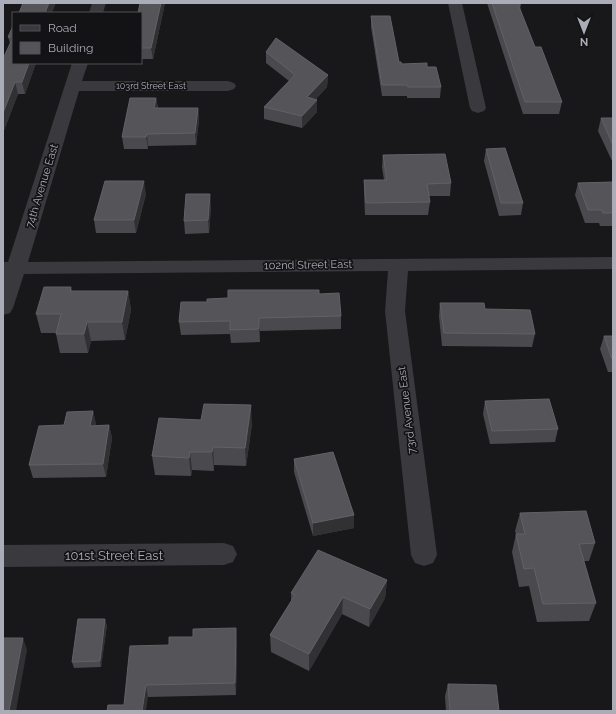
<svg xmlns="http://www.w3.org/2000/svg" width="616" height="714" font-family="Raleway,sans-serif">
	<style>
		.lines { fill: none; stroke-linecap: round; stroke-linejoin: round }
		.minor { fill: #39393e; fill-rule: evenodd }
		.wall { fill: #49494e }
		.shaded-wall { fill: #313134 }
		.building { fill: #545459; stroke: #616268 }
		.labels { text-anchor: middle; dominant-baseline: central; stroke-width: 3.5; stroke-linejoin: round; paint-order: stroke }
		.far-street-label { font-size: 9px; fill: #aaadb8; stroke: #131214 }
		.street-label { font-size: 11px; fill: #aaadb8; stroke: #131214 }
		.near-street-label { font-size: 13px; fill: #aaadb8; stroke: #131214 }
	</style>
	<rect width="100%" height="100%" fill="#181719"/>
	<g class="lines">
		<g class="minor">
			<polygon points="92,3 106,3 103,13 89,13"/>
			<polygon points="448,3 462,3 486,108 484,111 478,113 472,111 470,108"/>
			<polygon points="72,63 88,63 82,81 228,81 234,83 236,86 234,89 228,91 79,91 28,262 613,257 613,269 408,271 405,311 437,555 433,563 424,566 415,563 411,555 385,311 388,271 24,274 13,308 10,313 3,315 3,262 8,262"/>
			<polygon points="224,543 233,546 237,554 233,562 224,565 3,567 3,545"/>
		</g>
	</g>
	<g class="wall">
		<polygon points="165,3 153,59 141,59 141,13"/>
		<polygon points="487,3 521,3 520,10 535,47 562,102 559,114 523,114"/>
		<polygon points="371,16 399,62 402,64 427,67 441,87 440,98 407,98 407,96 382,96 371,27"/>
		<polygon points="13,26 13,63 36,63 25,94 18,94 3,133 10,43 8,37"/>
		<polygon points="266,52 328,75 327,87 316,99 317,100 317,112 302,128 264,119 264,107 289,81 266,63"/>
		<polygon points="156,98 158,108 198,108 199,120 196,145 148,146 148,149 124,149 122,137"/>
		<polygon points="601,118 613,118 613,161 612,161 598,131"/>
		<polygon points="486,149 523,203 521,215 499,216 484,161"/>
		<polygon points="383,155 451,183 450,196 429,196 430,202 428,215 365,215 364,193 364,180 384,180 382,167"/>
		<polygon points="613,182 613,226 600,226 599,223 585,223 575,195 578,183"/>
		<polygon points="146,194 136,233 96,233 94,220"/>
		<polygon points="211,206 209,233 185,234 184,221"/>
		<polygon points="71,287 72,291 128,291 131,310 125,340 91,341 88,353 60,353 56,334 56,333 41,333 36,314"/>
		<polygon points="319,294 341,316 341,329 260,331 260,342 231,343 230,334 181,335 179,322 228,298"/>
		<polygon points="440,303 485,309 535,334 532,347 442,346 439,316"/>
		<polygon points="604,336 613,336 613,372 608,372 600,349"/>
		<polygon points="485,401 558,429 555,442 490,444 483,414"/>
		<polygon points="93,411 96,425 109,425 112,438 106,477 33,478 29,465 64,425"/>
		<polygon points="252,424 246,466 214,465 214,471 192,470 191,476 155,475 152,456"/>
		<polygon points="294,459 354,515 354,528 313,536 294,472"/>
		<polygon points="520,513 595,543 589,561 584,561 596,603 589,621 537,622 529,586 519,587 512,552 516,534 515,531"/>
		<polygon points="387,580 385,598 369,627 342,614 309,671 271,652 270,635 291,602 291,593"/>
		<polygon points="107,625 101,667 74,668 72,662"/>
		<polygon points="237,641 236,695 148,697 124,705 169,645"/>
		<polygon points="448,684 499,711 446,711 445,696"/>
	</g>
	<g class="shaded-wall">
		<polygon points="49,3 56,3 52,13 45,13"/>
		<polygon points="161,3 165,3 153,59 151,48"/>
		<polygon points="29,63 36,63 25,94 22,82"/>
		<polygon points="328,75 327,87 307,109 307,97"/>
		<polygon points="15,82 18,94 3,133 3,113"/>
		<polygon points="156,98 158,110 154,108"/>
		<polygon points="317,100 317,112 302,128 302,116"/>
		<polygon points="198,108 199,120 196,145 195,133"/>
		<polygon points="147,134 148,146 148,149 146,137"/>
		<polygon points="144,181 146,194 136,233 134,220"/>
		<polygon points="210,194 211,206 209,233 208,220"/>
		<polygon points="128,291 131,310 125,340 122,322"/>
		<polygon points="259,318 260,331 260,342 259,329"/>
		<polygon points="87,322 91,341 88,353 84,334"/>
		<polygon points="251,405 252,424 246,466 245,448"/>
		<polygon points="93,411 96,424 93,439 90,426"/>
		<polygon points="109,425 112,438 106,477 103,464"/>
		<polygon points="213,447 214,465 214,471 212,452"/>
		<polygon points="190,452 192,470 191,476 189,458"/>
		<polygon points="354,515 354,528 313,536 313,523"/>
		<polygon points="387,580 385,598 369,627 370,609"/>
		<polygon points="343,597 342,614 309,671 309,654"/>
		<polygon points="105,619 107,625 101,667 100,661"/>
		<polygon points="236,628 237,641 236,695 235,683"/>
		<polygon points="23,638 27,650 16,711 9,711"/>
		<polygon points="146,685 148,697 146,711 142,711"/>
	</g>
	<g class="building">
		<polygon points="23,3 49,3 45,13 19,13"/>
		<polygon points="140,3 161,3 151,48 141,48 141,13 138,13"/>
		<polygon points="492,3 521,3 521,4 518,4 535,47 541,47 562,102 525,102"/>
		<polygon points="371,16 390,16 399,62 401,62 402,64 427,63 427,67 436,67 441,87 408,87 407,85 382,85"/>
		<polygon points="13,26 13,63 29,63 22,82 15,82 3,113 3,59 13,37 8,37"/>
		<polygon points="276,38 328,75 307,97 317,100 302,116 264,107 295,75 266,52"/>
		<polygon points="130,98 156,98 154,108 198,108 195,133 147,134 146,137 122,137"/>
		<polygon points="601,118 613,118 613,145"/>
		<polygon points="505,148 523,203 501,203 486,149"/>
		<polygon points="445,154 451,183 427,184 430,202 366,203 364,180 387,180 383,155"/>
		<polygon points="105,181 144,181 134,220 94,220"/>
		<polygon points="613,182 613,213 603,213 602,210 588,210 578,183"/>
		<polygon points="186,194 210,194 208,220 184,221"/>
		<polygon points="44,287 71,287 70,291 128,291 122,322 87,322 84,334 56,334 61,314 36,314"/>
		<polygon points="228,290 319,290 319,294 339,293 341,316 259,318 259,329 230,330 230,321 179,322 181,302 207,302 207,299 228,298"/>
		<polygon points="440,303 484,303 485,309 530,310 535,334 444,333"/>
		<polygon points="604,336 613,336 613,359 612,359"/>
		<polygon points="549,399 558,429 492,431 485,401"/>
		<polygon points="204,404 251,405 245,448 213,447 212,452 190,452 189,458 152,456 159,418 201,420"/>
		<polygon points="93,411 90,426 109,425 103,464 29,465 39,426 64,425 67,412"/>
		<polygon points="333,452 354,515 313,523 294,459"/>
		<polygon points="586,511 595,543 579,544 596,603 543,604 534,568 524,569 516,534 525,534 520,513"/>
		<polygon points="318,550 387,580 370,609 343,597 309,654 270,635 295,595 291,593"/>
		<polygon points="78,619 105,619 100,661 72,662"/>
		<polygon points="236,628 235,683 146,685 142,711 107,711 108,705 124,705 130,646 169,645 169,637 193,637 193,629"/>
		<polygon points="3,638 23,638 9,711 3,711"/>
		<polygon points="448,684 496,685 499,711 450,711"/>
	</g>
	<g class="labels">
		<g class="far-street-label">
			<text x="151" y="86">103rd Street East</text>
		</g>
		<g class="street-label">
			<text transform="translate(42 186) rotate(-73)">74th Avenue East</text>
			<text transform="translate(308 265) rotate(-1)">102nd Street East</text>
			<text transform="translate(407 410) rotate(-97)">73rd Avenue East</text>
		</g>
		<g class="near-street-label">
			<text x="114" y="555">101st Street East</text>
		</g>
	</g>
	<rect width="616" height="714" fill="none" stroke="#aaadb8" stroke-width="8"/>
	<rect x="12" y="12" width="130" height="52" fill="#131214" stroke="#4f5056"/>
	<rect x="20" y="25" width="20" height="6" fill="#39393e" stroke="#4f5056"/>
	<text x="48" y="32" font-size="12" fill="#aaadb8">Road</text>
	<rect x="20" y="42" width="20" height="12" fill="#545459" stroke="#4f5056"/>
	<text x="48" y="52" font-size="12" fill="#aaadb8">Building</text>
	<g transform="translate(584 32) rotate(180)" stroke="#131214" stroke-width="3" paint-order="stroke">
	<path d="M0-3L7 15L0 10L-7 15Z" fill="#aaadb8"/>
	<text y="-6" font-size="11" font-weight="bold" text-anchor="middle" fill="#aaadb8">N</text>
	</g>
</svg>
